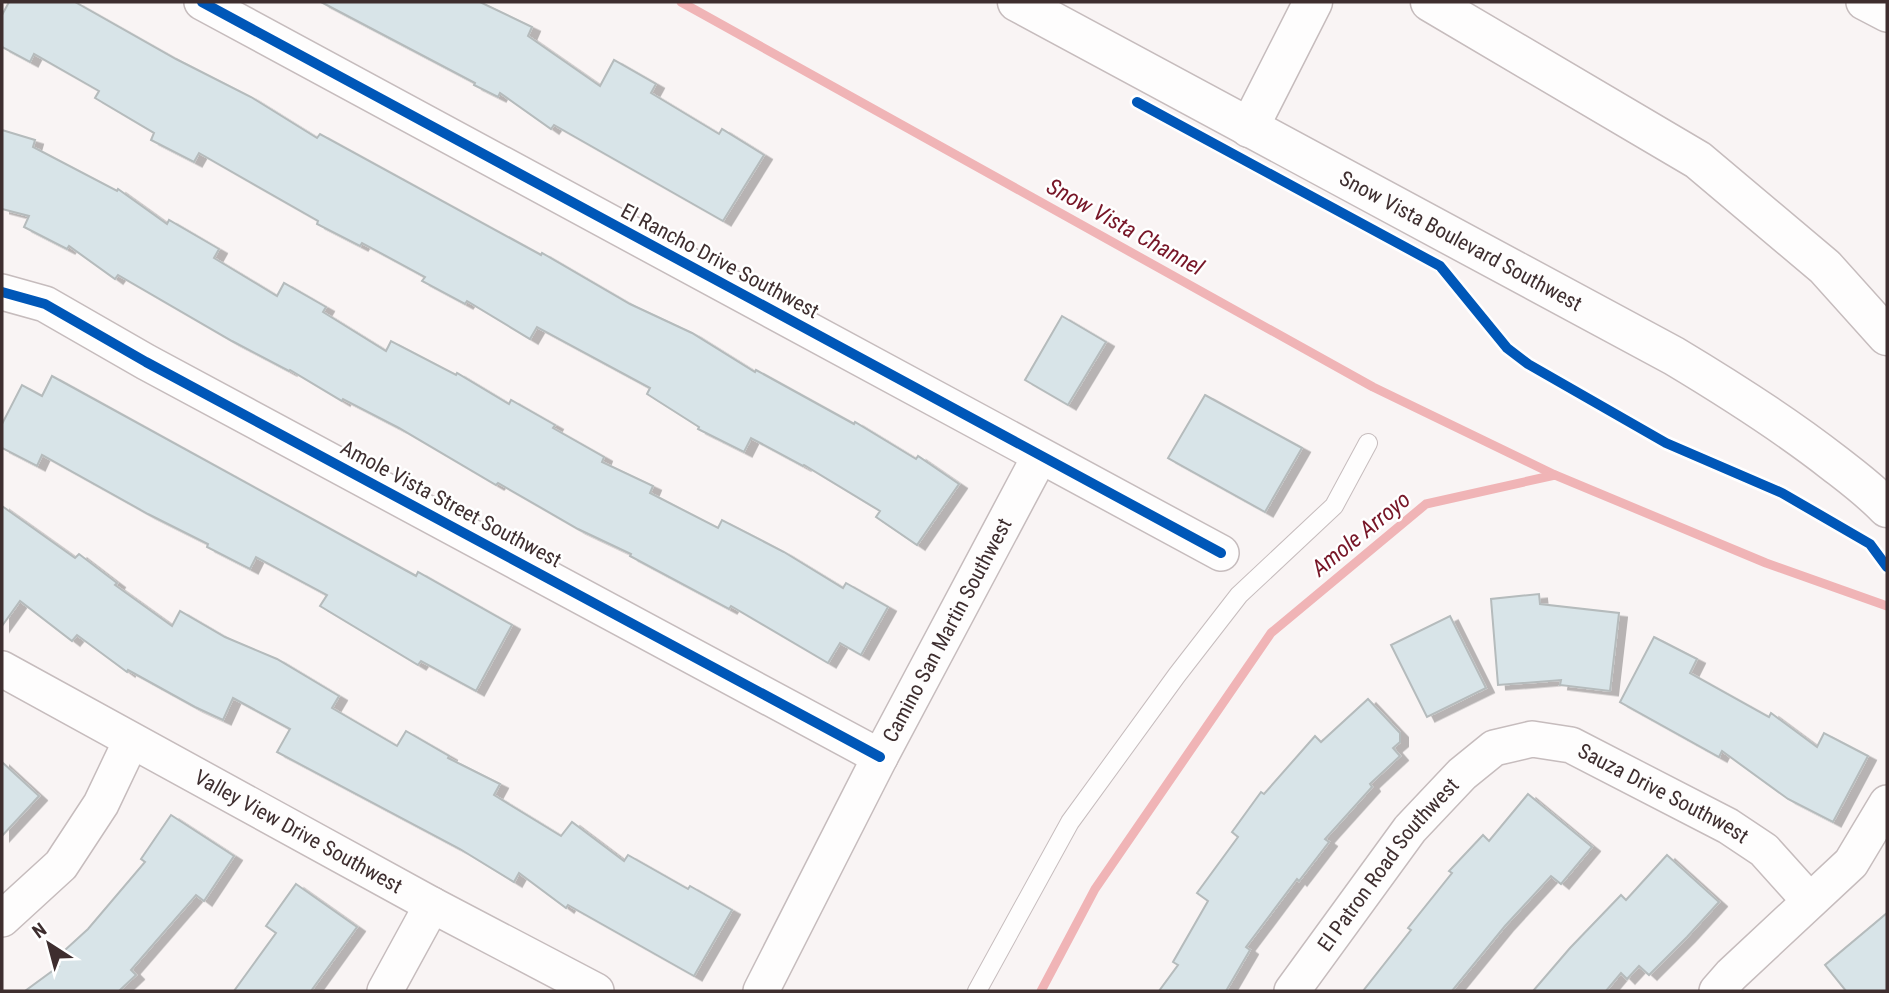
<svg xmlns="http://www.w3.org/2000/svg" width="1889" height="993" font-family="'Roboto Condensed',sans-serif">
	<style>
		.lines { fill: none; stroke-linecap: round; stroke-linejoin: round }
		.stream { stroke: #f0b4b6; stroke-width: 9 }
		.building { fill: #d8e4e8; stroke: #b5bbbc; stroke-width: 2; filter: url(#shadow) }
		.service-casing { stroke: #c6bcbd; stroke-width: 20 }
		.minor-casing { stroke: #c6bcbd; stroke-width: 38 }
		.tertiary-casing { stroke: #c6bcbd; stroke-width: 41 }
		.secondary-casing { stroke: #c6bcbd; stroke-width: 41 }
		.service { stroke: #fefdfd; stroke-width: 18 }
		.minor { stroke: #fefdfd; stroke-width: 35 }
		.tertiary { stroke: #fefdfd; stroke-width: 38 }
		.secondary { stroke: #fefdfd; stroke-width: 38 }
		.cycleway-casing { stroke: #fff; stroke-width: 15 }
		.cycleway { stroke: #0057b8; stroke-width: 10 }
		.labels { text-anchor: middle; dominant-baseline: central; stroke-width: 5; stroke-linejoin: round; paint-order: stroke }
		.street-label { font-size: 21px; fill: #3e2e2f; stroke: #fff }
		.water-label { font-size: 23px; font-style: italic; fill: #771627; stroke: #fff }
	</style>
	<defs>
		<filter id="shadow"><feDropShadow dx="8" dy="4.5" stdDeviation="0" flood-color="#0004"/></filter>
	</defs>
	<rect width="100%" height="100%" fill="#f9f4f4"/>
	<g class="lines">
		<g class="stream">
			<polyline points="681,2 1373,387 1555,475"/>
			<polyline points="1041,991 1095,889 1271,633 1426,504 1555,475 1766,563 1887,606"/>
		</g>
	</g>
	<g class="building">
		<polygon points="9,2 75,2 176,59 251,97 317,138 320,134 541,255 542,253 630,304 692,333 755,372 756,370 854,424 855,422 916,459 918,456 959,484 917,545 876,517 880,511 804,465 803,466 751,438 744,452 698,429 699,427 647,394 650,388 537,327 530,339 467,301 465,304 422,281 425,277 362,243 360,246 317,224 318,221 199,153 194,162 151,140 154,133 95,98 99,91 34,54 30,62 2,47 2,15"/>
		<polygon points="321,2 480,2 532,27 528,36 600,86 614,60 656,84 651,93 719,134 722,129 764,155 723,221 554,125 551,129 500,93 498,97 474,85 475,83"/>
		<polygon points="2,130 35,140 33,147 117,191 118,189 167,224 169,220 219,249 214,258 277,296 284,283 326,307 323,312 386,351 391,341 456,375 457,373 509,404 511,400 555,425 553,428 604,457 602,462 653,486 650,493 718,528 722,520 784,552 843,588 846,583 888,607 861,655 840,643 828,663 731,606 729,609 630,556 631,554 578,529 498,483 496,485 399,428 343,399 342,401 290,370 289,371 232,341 118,275 115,279 69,246 67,249 24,227 29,216 2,209"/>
		<polygon points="1062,316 1106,342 1068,405 1025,380"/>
		<polygon points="52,376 416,576 418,572 512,625 476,691 421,661 418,665 320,606 327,595 256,557 250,569 207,547 208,544 148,514 42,455 37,466 2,448 2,424 22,385 42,396"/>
		<polygon points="1205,395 1302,448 1265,512 1168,458"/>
		<polygon points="2,506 75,558 79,554 117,583 115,585 172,626 180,611 225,637 277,659 339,696 332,708 397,746 406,731 449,756 448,758 500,784 494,795 561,836 572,822 624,861 628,855 688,889 690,886 732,910 694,976 568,905 566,908 519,873 514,882 460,849 277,752 290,729 233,698 223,720 195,707 128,670 127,672 77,635 72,641 20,601 2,626"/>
		<polygon points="1539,594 1540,604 1619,613 1610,691 1560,685 1561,680 1498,685 1491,599"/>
		<polygon points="1450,616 1486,688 1427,717 1391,645"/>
		<polygon points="1654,637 1697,659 1690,673 1769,717 1771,713 1817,747 1824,733 1868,756 1833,822 1788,799 1722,751 1719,757 1620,702"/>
		<polygon points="1368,699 1400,733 1400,742 1393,748 1400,756 1370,784 1372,787 1325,839 1329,842 1299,881 1297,879 1246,947 1250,950 1226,991 1159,991 1178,965 1173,962 1208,901 1197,893 1238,837 1232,832 1261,792 1264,794 1315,736 1321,742"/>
		<polygon points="2,762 39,796 2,836"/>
		<polygon points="1528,794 1592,847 1561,884 1551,876 1505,926 1452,991 1363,991 1411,930 1408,928 1452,873 1449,871 1483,835 1489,841"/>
		<polygon points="171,815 234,856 204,901 196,895 131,970 136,975 119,991 25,991 59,966 54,960 88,929 145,862 141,859"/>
		<polygon points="1667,855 1719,902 1687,937 1649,975 1639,966 1627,979 1621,973 1606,991 1533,991 1570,948 1621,895 1626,900"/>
		<polygon points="296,884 357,927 311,991 234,991 276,933 266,926"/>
		<polygon points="1887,913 1887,991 1846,991 1825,965"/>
	</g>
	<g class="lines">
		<g class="service-casing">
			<polyline id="service" points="977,991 1070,822 1177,675 1239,595 1334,506 1368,443"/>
		</g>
		<g class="minor-casing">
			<g id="minor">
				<polyline points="202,2 1221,553"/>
				<polyline points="1864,2 1887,14"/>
				<polyline points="2,292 45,304 146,362 880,757"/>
				<path id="s1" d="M2,669L432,905L596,991"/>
				<polyline points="2,919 61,865 101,804 131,741"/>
				<polyline points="385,991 432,905"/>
				<path id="s2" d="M761,991L880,757L1040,456"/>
				<path id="s3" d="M1292,991L1410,829L1462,774L1494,748L1532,739L1571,745L1728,826L1764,850L1809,900"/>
				<polyline points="1717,991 1731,975 1851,863 1887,803"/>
			</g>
		</g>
		<g class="tertiary-casing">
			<polyline id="tertiary" points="1249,128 1313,2"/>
		</g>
		<g class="secondary-casing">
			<g id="secondary">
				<path id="s4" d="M1017,2L1674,356C1729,389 1783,423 1834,463C1852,477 1871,491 1887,508"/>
				<polyline points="1430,2 1698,160 1825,267 1887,336"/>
			</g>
		</g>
		<use href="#service" class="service"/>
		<use href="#minor" class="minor"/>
		<use href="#tertiary" class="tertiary"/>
		<use href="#secondary" class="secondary"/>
		<g class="cycleway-casing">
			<g id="cycleway">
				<polyline points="202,2 1221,553"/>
				<polyline points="1137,102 1440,266 1507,348 1528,364 1666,443 1782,493 1870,544 1887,567"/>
				<polyline points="2,292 45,304 146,362 880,757"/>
			</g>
		</g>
		<use href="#cycleway" class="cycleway"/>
	</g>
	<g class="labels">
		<g class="street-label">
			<text stroke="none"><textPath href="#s4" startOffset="504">Snow Vista Boulevard Southwest</textPath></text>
			<text transform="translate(720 261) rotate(28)">El Rancho Drive Southwest</text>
			<text transform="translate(451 504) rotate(28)">Amole Vista Street Southwest</text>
			<text stroke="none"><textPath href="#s2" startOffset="406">Camino San Martin Southwest</textPath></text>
			<text stroke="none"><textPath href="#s3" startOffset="500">Sauza Drive Southwest</textPath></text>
			<text stroke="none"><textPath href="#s1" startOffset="338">Valley View Drive Southwest</textPath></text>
			<text stroke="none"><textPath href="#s3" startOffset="159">El Patron Road Southwest</textPath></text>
		</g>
		<g class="water-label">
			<text transform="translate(1125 227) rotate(29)">Snow Vista Channel</text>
			<text transform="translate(1361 534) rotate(-39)">Amole Arroyo</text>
		</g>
	</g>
	<rect width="1889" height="993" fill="none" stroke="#3e2e2f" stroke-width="7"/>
	<g transform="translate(49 944) rotate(324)" stroke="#ffffff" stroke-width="5" paint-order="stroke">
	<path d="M0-5L12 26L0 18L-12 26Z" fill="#3e2e2f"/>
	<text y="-10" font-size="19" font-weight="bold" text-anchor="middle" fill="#3e2e2f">N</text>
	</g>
</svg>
